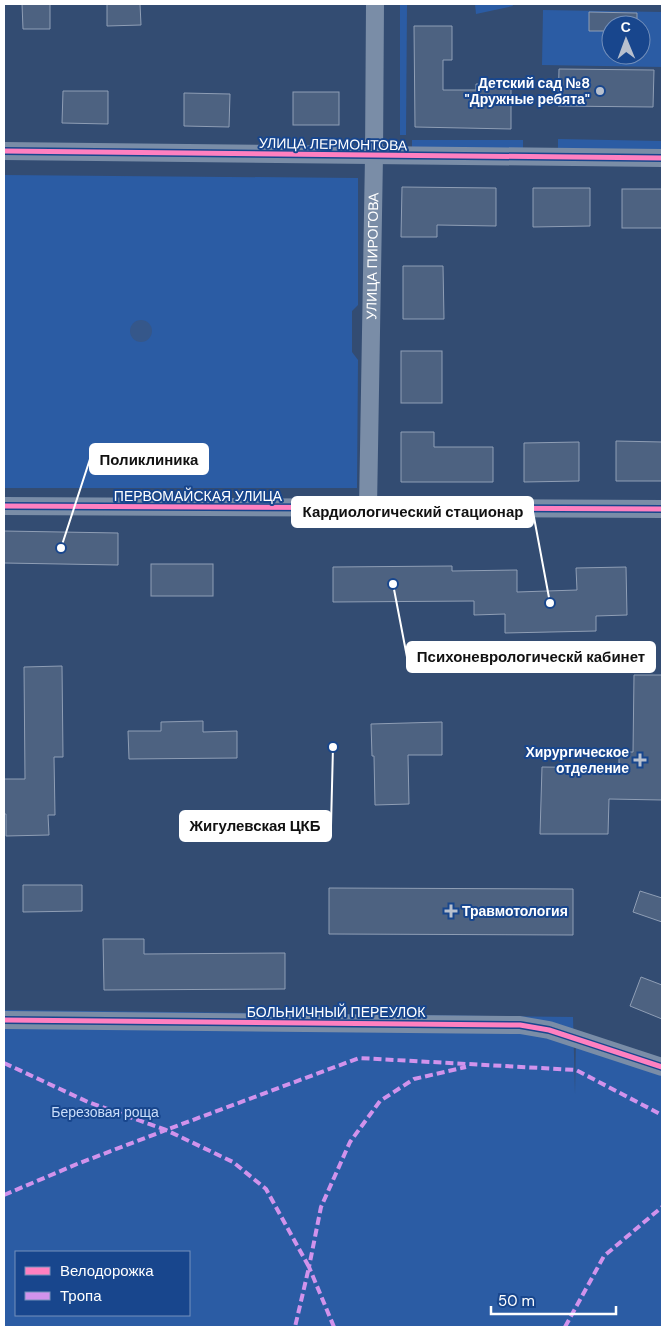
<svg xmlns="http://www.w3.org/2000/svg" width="666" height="1331" font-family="'DM Sans',sans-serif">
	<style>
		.green { fill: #2b5ca4; fill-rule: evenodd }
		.water { fill: #35578a }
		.building { fill: #4d6281; stroke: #8f9eb5 }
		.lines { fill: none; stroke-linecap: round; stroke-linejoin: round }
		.street { stroke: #7a8da7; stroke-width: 18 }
		.quiet { stroke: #d193ec; stroke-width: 4; stroke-dasharray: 8 4; stroke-linecap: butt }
		.cycleway-casing { stroke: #18468d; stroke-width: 8 }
		.cycleway { stroke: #ff80c0; stroke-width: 5 }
		.poi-dot { fill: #b8c0ce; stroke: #18468d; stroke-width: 2 }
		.labels { text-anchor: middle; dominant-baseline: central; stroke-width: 4; stroke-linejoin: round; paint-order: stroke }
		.poi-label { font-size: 14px; font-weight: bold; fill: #fff; stroke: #18468d; text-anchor: end }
		.street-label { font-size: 14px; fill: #fff; stroke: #18468d }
		.park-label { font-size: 14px; fill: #cadefb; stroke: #18468d }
		.leader { fill: none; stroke: #fff; stroke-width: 2 }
		.callout-dot { fill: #fff; stroke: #18468d; stroke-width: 2 }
		.callout { fill: #fff; stroke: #fff; stroke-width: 2 }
		.callout-label { font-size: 15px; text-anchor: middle; font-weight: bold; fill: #111 }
	</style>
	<rect width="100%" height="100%" fill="#334c72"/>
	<g class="green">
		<polygon points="400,4 407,4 406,135 400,135"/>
		<polygon points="475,4 512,4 513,6 476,14"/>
		<path d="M543,10L662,12V67L542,65ZM611,25H641V55H611Z"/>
		<polygon points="558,139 662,141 662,151 558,150"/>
		<rect x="412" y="140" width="111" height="10"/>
		<polygon points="4,175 358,178 358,305 352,311 352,352 358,360 357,488 4,488"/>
		<path d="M4,1010L573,1017L575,1094L576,1039L662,1067V1327H4ZM16,1252H189V1315H16Z"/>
	</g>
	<circle class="water" cx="141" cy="331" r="11"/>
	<g class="building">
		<polygon points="22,4 50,4 50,29 23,29"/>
		<polygon points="107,4 140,4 141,25 107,26"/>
		<polygon points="589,12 637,13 637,25 611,25 611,31 589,31"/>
		<polygon points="414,26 452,26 452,60 443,60 443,90 476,90 476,84 511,84 511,129 415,127"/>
		<polygon points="559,69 654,70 653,107 558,106"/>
		<polygon points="63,91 108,91 108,124 62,123"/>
		<rect x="293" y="92" width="46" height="33"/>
		<polygon points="184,93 230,94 229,127 184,126"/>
		<polygon points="402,187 496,188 496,226 437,225 437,237 401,237"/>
		<polygon points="533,188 590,188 590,226 533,227"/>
		<rect x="622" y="189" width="40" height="39"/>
		<polygon points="403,266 443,266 444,319 403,319"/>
		<rect x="401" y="351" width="41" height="52"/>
		<polygon points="401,432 434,432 434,447 493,447 493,482 401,482"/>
		<polygon points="616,441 662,442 662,481 616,481"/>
		<polygon points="579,442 579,481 524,482 524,443"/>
		<polygon points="4,531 118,533 118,565 4,563"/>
		<rect x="151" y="564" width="62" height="32"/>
		<polygon points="452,566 452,571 517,570 517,592 577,590 576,568 626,567 627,615 596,616 596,631 505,633 505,614 474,615 474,601 333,602 333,567"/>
		<polygon points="62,666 63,757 54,757 55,815 48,815 49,835 6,836 6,814 4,814 4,779 25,779 24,667"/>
		<polygon points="634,675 662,675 662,800 609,799 608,834 540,834 542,767 619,768 619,752 633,752"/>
		<polygon points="203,721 203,732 237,731 237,758 129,759 128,731 161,731 161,722"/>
		<polygon points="442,722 442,755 408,755 409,804 375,805 374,756 372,756 371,724"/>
		<polygon points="23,885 82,885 82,911 23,912"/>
		<polygon points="329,888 573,889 573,935 329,934"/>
		<polygon points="640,891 662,898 662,922 633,912"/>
		<polygon points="103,939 144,939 144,954 285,953 285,989 104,990"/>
		<polygon points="641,977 662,985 662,1019 630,1006"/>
	</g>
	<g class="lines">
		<g class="street">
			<polyline points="4,151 662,158"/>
			<polyline points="4,506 662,509"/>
			<path id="s1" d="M368,508L374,156L375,4"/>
			<polyline points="4,1020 520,1025 549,1030 662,1067"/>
		</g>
		<g class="quiet">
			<polyline points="4,1063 88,1102 166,1130 359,1058 576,1070 662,1115"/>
			<polyline points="4,1195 77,1164 166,1130 233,1162 266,1189 309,1267 295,1327"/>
			<polyline points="334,1327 309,1267 321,1207 350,1142 380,1101 414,1079 466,1067"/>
			<polyline points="565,1327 604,1256 662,1207"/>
		</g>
		<g class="cycleway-casing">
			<g id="cycleway">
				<polyline points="4,151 662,158"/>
				<polyline points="4,506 662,509"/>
				<polyline points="4,1020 520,1025 549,1030 662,1067"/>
			</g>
		</g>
		<use href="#cycleway" class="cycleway"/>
	</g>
	<g class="poi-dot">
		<circle cx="600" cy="91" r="5"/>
		<path d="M637.5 752.5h5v5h5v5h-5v5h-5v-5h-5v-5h5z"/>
		<path d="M448.5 903.5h5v5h5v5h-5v5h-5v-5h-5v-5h5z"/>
	</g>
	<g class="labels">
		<g class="poi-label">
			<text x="590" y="83">Детский сад №8<tspan x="590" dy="16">"Дружные ребята"</tspan></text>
			<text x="629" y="752">Хирургическое<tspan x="629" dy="16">отделение</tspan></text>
			<text x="462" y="911" text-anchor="start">Травмотология</text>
		</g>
		<g class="street-label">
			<text transform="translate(333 144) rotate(1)">УЛИЦА ЛЕРМОНТОВА</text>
			<text stroke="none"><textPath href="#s1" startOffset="252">УЛИЦА ПИРОГОВА</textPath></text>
			<text x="198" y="496">ПЕРВОМАЙСКАЯ УЛИЦА</text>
			<text x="336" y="1012">БОЛЬНИЧНЫЙ ПЕРЕУЛОК</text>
		</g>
		<g class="park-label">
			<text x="105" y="1112">Березовая роща</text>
		</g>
	</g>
	<path class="leader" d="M61 548L90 459M550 603L533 512M393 584L407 657M333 747L331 826"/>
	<g class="callout-dot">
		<circle cx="61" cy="548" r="5"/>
		<circle cx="550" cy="603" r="5"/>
		<circle cx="393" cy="584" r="5"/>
		<circle cx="333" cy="747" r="5"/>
	</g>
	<g class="callout">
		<rect x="90" y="444" width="118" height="30" rx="5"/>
		<rect x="292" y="497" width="241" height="30" rx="5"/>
		<rect x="407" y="642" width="248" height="30" rx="5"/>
		<rect x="180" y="811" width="151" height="30" rx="5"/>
	</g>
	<g class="callout-label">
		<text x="149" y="465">Поликлиника</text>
		<text x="413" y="517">Кардиологический стационар</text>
		<text x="531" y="662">Психоневрологическй кабинет</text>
		<text x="255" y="831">Жигулевская ЦКБ</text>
	</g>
	<rect width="666" height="1331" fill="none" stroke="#ffffff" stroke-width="10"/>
	<rect x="15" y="1251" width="175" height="65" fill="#18468d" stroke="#7490bb"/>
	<rect x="25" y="1267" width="25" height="8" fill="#ff80c0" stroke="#7490bb"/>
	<text x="60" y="1276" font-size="15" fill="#ffffff">Велодорожка</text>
	<rect x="25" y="1292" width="25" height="8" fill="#d193ec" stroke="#7490bb"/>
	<text x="60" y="1301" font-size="15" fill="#ffffff">Тропа</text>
	<g transform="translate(626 40) rotate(359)"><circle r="24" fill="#18468d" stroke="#7490bb"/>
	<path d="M0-4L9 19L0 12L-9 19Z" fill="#b8c0ce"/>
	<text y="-8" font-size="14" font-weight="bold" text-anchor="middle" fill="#ffffff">С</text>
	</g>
	<path d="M491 1306v8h125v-8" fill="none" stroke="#ffffff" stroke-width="2.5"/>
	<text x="498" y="1306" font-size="15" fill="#ffffff" stroke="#18468d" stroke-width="4" paint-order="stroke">50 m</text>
</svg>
